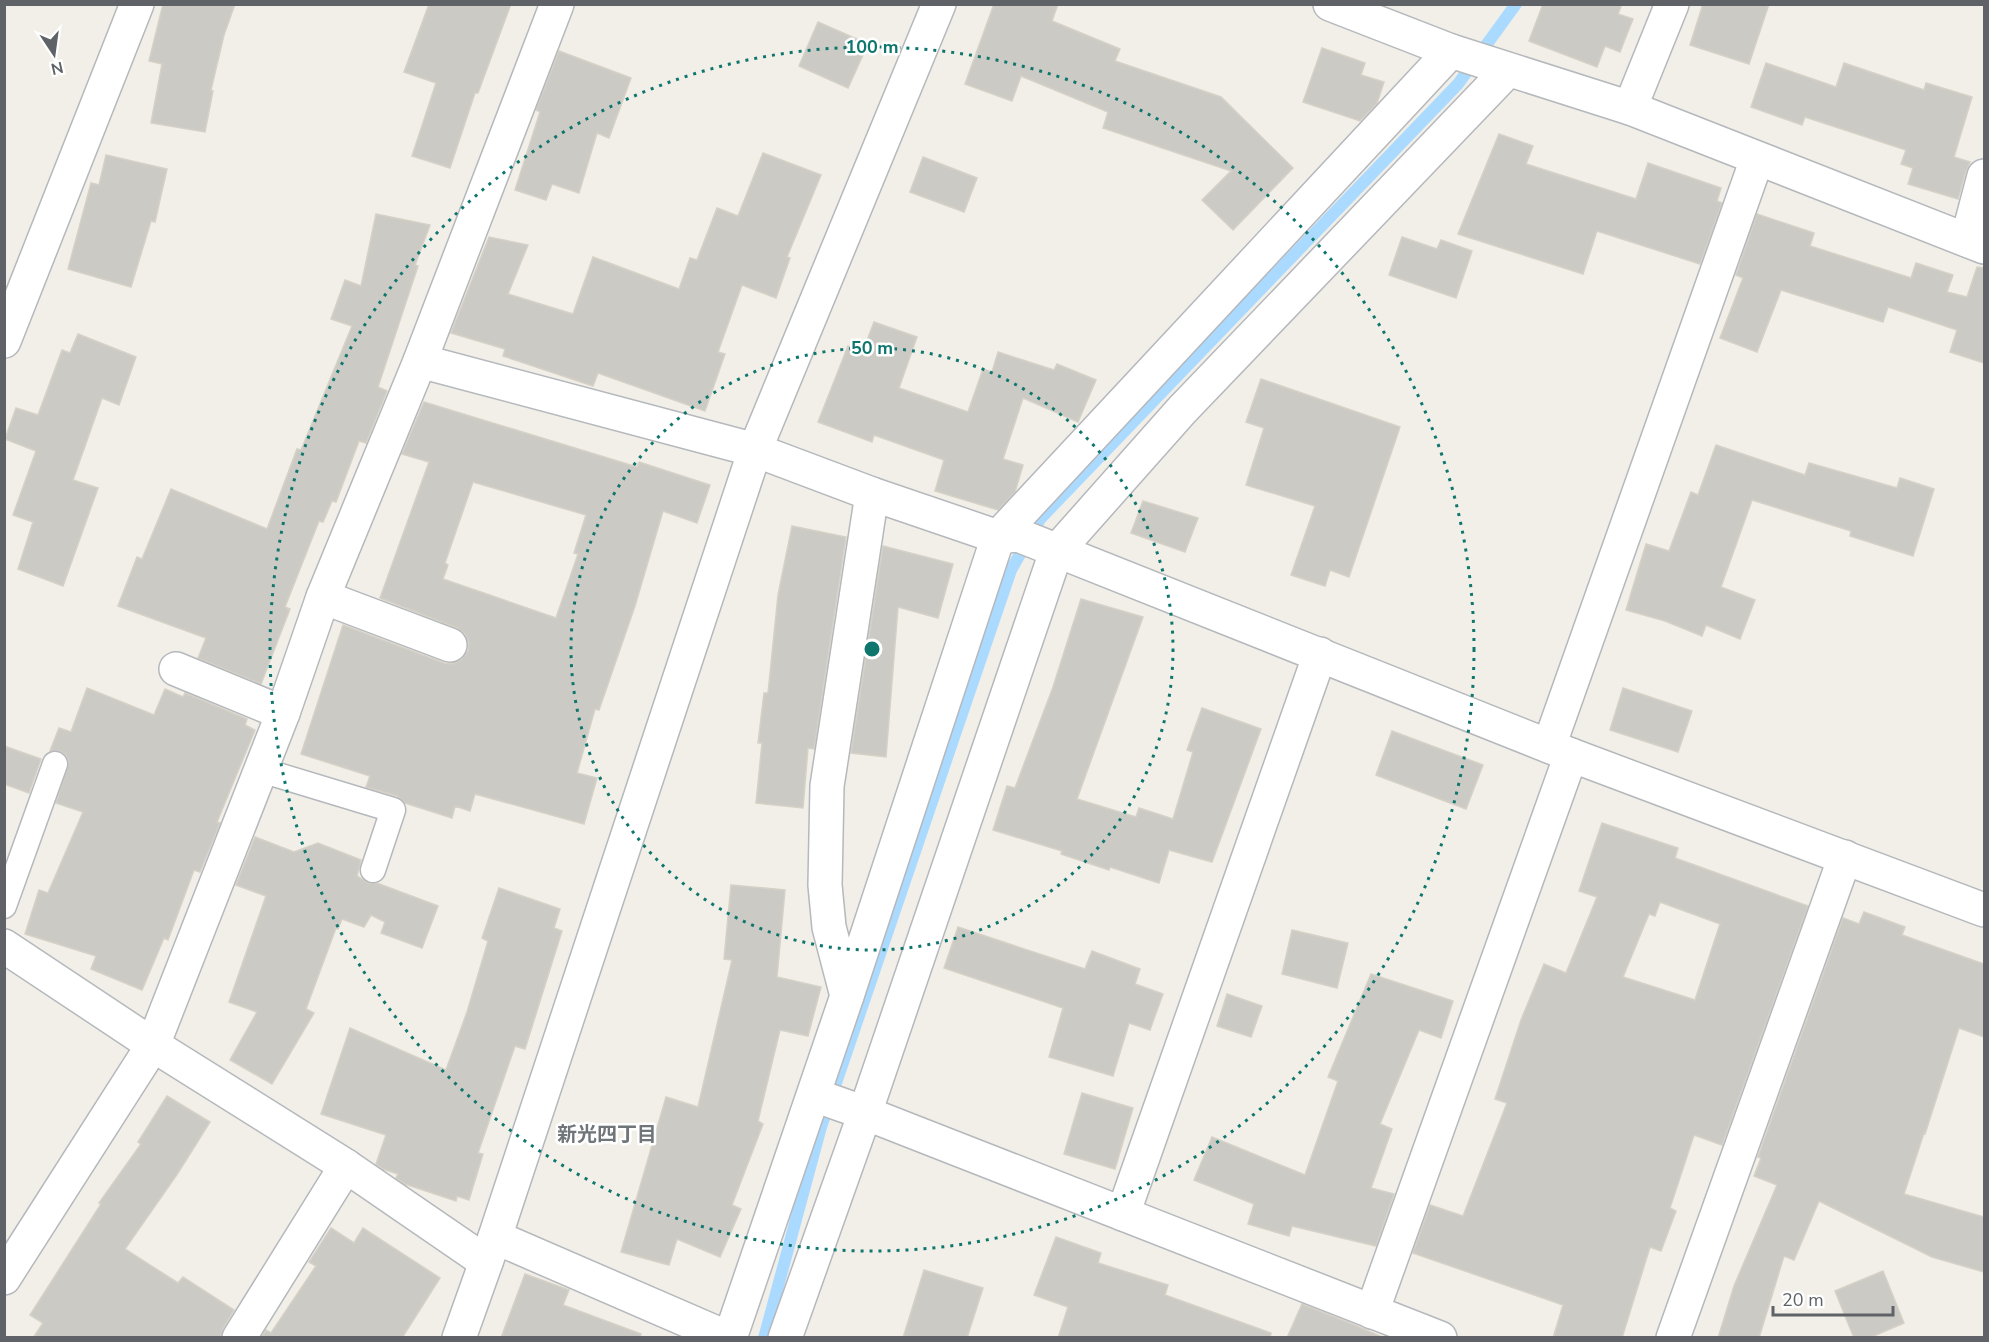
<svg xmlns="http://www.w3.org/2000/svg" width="1989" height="1342" font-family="'Nunito Sans','Noto Sans JP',sans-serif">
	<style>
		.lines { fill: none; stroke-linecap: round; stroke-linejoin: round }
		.stream { stroke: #aadaff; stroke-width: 12 }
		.building { fill: #cccac5; stroke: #d6d1c6; stroke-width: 1.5; fill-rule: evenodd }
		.service-casing { stroke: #b5b8bc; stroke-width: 27 }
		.minor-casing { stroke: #b5b8bc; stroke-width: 36 }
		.service { stroke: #fff; stroke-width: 24 }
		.minor { stroke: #fff; stroke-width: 33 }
		.ring { fill: none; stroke: #0f766e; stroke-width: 3; stroke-dasharray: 3 6 }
		.labels { text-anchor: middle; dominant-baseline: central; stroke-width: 5; stroke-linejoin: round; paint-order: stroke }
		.neighbourhood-label { font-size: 20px; font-weight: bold; fill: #70757a; stroke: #fff }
		.centre { fill: #0f766e; stroke: #fff; stroke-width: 3 }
		.ring-label { font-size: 18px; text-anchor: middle; font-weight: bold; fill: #0f766e; stroke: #fff; stroke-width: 5; stroke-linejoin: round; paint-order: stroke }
	</style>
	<rect width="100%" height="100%" fill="#f1efe8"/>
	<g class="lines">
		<polyline class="stream" points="764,1338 821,1127 1011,570 1040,519 1458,84 1516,4"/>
	</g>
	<g class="building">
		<polygon points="163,4 235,4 224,35 211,90 213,91 205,132 151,123 162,64 149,61"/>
		<polygon points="429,4 511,4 478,93 475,93 450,168 412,156 436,83 404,72"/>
		<polygon points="994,4 1058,4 1052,21 1120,49 1115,61 1221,97 1293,168 1233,230 1202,200 1231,171 1103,128 1108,112 1021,76 1012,101 965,84"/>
		<polygon points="1543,4 1622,4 1618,14 1633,19 1620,52 1605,46 1597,67 1529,41"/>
		<polygon points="1703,4 1769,4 1749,64 1690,45"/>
		<polygon points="818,22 868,44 848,88 799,66"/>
		<polygon points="1322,48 1365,63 1361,75 1384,82 1377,103 1360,121 1303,102"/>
		<polygon points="559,51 631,78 609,138 597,133 579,193 552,184 546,200 515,190 540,112 536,110"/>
		<polygon points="1766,63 1836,87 1844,63 1924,90 1926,83 1972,97 1954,157 1970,162 1966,171 1958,199 1908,184 1913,168 1901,164 1906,150 1805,117 1802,125 1751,107"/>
		<polygon points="1499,134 1533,146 1526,164 1636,199 1648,163 1721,188 1717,201 1722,203 1700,264 1597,231 1583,274 1458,234"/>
		<polygon points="763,153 821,175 787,257 790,258 776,298 742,285 718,352 725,354 705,411 598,373 593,386 503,356 505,349 451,333 489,237 528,245 508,294 573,314 593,257 679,289 690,258 697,260 717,208 738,216"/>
		<polygon points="106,155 167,169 155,222 151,221 131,287 68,269 91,183 99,185"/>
		<polygon points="923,157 977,178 964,212 910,192"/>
		<polygon points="376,214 430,225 415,265 418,266 378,387 387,391 366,443 359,441 336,502 332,501 323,522 319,521 285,607 290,609 261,684 198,658 206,638 118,606 137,557 142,559 171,489 267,529 297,449 301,450 352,326 331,319 345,280 361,286"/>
		<polygon points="1757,214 1814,233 1810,246 1911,278 1916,263 1953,275 1947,292 1967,297 1977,267 1984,268 1984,363 1950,352 1957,330 1888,307 1883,322 1781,290 1757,352 1720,338 1743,278 1736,275"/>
		<polygon points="1402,237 1437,249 1441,240 1472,251 1456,298 1389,275"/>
		<polygon points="874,322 917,337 899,388 968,412 983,369 992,372 998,352 1054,370 1057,364 1096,380 1078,422 1023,398 1003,459 1023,465 1015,492 998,510 935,491 944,460 874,435 872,442 818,422 848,346 863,351"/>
		<polygon points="78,334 136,357 119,405 102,398 73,480 98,488 63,586 18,569 33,522 13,515 36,451 5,439 16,408 38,415 62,350 70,353"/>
		<polygon points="1261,379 1400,427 1349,577 1330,570 1325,586 1291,575 1315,506 1246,485 1264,428 1246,422"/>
		<path d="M424,402L637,467L639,462L710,485L697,523L663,511L635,606L599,710L595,709L577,773L597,778L584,824L475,794L470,811L455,806L452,818L405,803L397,796L366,787L370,776L301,754L343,625L444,663L452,664L461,660L468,651L469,643L465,634L457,628L380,598L429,462L402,454ZM473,482L586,515L574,553L578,554L556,618L443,579L448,565L445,563Z"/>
		<polygon points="1716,445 1805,475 1809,463 1897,488 1900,478 1934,489 1913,556 1850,536 1851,531 1752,500 1721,587 1755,600 1740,639 1706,625 1702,636 1665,621 1626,610 1646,544 1669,551 1691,492 1698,495"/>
		<polygon points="1143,501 1198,518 1185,552 1131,533"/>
		<polygon points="792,526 846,537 814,749 808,748 803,808 756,803 762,743 758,743 764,693 768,693 778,595"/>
		<polygon points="883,546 953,564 938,618 898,607 886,757 851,753"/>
		<polygon points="1081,599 1143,617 1077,799 1136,817 1139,808 1173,819 1193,752 1187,750 1202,708 1261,729 1212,862 1169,850 1159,883 1110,867 1109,870 1061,854 1062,851 993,830 1007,786 1015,788 1053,687"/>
		<polygon points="87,688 154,715 165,689 183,697 185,693 247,719 245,725 255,730 217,822 220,823 200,872 194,870 168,940 164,938 142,990 91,969 96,956 25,934 39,890 48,893 83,812 56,803 69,762 66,755 60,751 50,751 59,728 71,732"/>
		<polygon points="1623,688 1692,711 1678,752 1610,730"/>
		<polygon points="1392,731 1483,765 1466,809 1376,775"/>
		<polygon points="4,746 41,759 29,793 4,784"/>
		<path d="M1602,823L1678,848L1675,858L1808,906L1722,1145L1694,1135L1670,1208L1676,1211L1661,1251L1650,1247L1622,1338H1553L1563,1305L1413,1253L1430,1205L1463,1216L1507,1103L1495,1099L1521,1020L1544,964L1566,973L1597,897L1579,891ZM1660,902L1720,924L1695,1000L1623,977L1649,914L1655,916Z"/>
		<polygon points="255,837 294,852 318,843 361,860 357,876 368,883 377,883 438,906 422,948 381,933 385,922 371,915 364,927 342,919 338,929 336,928 306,1009 314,1013 272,1084 230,1060 257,1012 229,1002 266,896 236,885"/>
		<polygon points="731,885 785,890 777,977 821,987 808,1036 780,1030 758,1121 763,1124 732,1205 741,1209 720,1257 677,1239 669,1265 621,1252 666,1097 698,1107 732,960 724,959"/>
		<polygon points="499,888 560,909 554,928 562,931 525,1049 515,1046 478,1153 483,1154 469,1200 457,1196 456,1201 405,1184 396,1178 398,1174 383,1169 376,1164 386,1135 321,1114 350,1028 446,1070 467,1012 488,941 482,938"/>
		<polygon points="1864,912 1905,927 1902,935 1984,964 1984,1037 1959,1028 1925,1134 1924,1133 1904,1194 1984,1217 1984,1272 1932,1257 1819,1201 1794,1260 1784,1256 1759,1338 1718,1338 1734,1286 1777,1185 1754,1176 1761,1158 1758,1157 1843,918 1859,924"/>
		<polygon points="958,927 1085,969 1092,951 1140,969 1135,984 1163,994 1150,1030 1129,1023 1113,1076 1049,1057 1063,1008 944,968"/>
		<polygon points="1292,930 1348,943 1337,988 1282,974"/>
		<polygon points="1371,974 1453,1001 1441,1038 1419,1030 1380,1124 1392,1129 1371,1188 1394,1194 1376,1246 1292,1226 1289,1236 1248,1224 1254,1204 1194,1180 1212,1137 1305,1175 1338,1081 1328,1077"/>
		<polygon points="1227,994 1262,1006 1251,1037 1217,1026"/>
		<polygon points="1082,1093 1133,1108 1115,1169 1064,1154"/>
		<polygon points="167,1096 210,1122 178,1173 125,1249 178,1283 183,1277 234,1310 223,1328 220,1338 33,1338 43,1323 30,1315 101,1204 99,1203 141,1144 138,1142"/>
		<polygon points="331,1228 354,1243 363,1228 440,1278 402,1338 261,1338 266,1330 271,1333 316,1266 309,1262"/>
		<polygon points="1056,1237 1101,1253 1098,1263 1168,1285 1165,1295 1271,1333 1270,1338 1058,1338 1068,1307 1034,1295"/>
		<polygon points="924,1270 983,1288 967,1338 903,1338"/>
		<polygon points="1883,1271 1904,1323 1869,1338 1854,1338 1835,1291"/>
		<polygon points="525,1274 569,1290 563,1305 641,1334 640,1338 501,1338"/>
		<polygon points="1302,1304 1357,1326 1384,1338 1287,1338"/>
	</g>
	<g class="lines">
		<g class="service-casing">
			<g id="service">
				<polyline points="261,770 393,810 373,870"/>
				<polyline points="4,906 55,764"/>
			</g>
		</g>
		<g class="minor-casing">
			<g id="minor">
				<polyline points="1330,4 1451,51 1630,108 1984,247"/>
				<polyline points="1630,108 1672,4"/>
				<polyline points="1967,240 1984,176"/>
				<polyline points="4,341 137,4"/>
				<polyline points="420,361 755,450 872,494 998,537 1018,535 1571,755 1984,910"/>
				<polyline points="323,597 450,645"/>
				<polyline points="176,669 283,713"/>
				<polyline points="1549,746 1757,159"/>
				<polyline points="4,946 153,1045 346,1166 486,1262"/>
				<polyline points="847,996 829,927 825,885 827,786 872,494"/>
				<polyline points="814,1095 865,1113 1440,1338"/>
				<polyline points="1123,1214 1320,654"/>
				<polyline points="495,1237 728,1338"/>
				<polyline points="4,1278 153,1045 283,713 323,597 420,361 557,4"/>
				<polyline points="1372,1312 1571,755"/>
				<polyline points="239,1338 346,1166"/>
				<polyline points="459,1338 495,1237 755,450 939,4"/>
				<polyline points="730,1338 847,996 998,537 1451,51"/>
				<polyline points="785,1338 865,1113 1056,552 1182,410 1508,70"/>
				<polyline points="1673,1338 1845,857"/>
			</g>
		</g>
		<use href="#service" class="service"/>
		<use href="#minor" class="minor"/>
	</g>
	<g class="ring">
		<circle cx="872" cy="649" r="301"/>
		<circle cx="872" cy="649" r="602"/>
	</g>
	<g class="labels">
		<g class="neighbourhood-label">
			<text x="607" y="1134">新光四丁目</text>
		</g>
	</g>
	<circle cx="872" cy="649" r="9" class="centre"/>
	<g class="ring-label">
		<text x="872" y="53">100 m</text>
		<text x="872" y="354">50 m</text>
	</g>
	<rect width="1989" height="1342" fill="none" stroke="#5f6368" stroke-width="12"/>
	<g transform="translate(54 54) rotate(167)" stroke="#ffffff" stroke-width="4.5" paint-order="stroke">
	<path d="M0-4.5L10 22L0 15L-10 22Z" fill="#5f6368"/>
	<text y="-9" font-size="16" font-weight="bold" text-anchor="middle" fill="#5f6368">N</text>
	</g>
	<path d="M1773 1306v9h120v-9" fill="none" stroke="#5f6368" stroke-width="3"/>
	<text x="1782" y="1306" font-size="18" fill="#5f6368" stroke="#ffffff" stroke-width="4.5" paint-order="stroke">20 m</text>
</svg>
